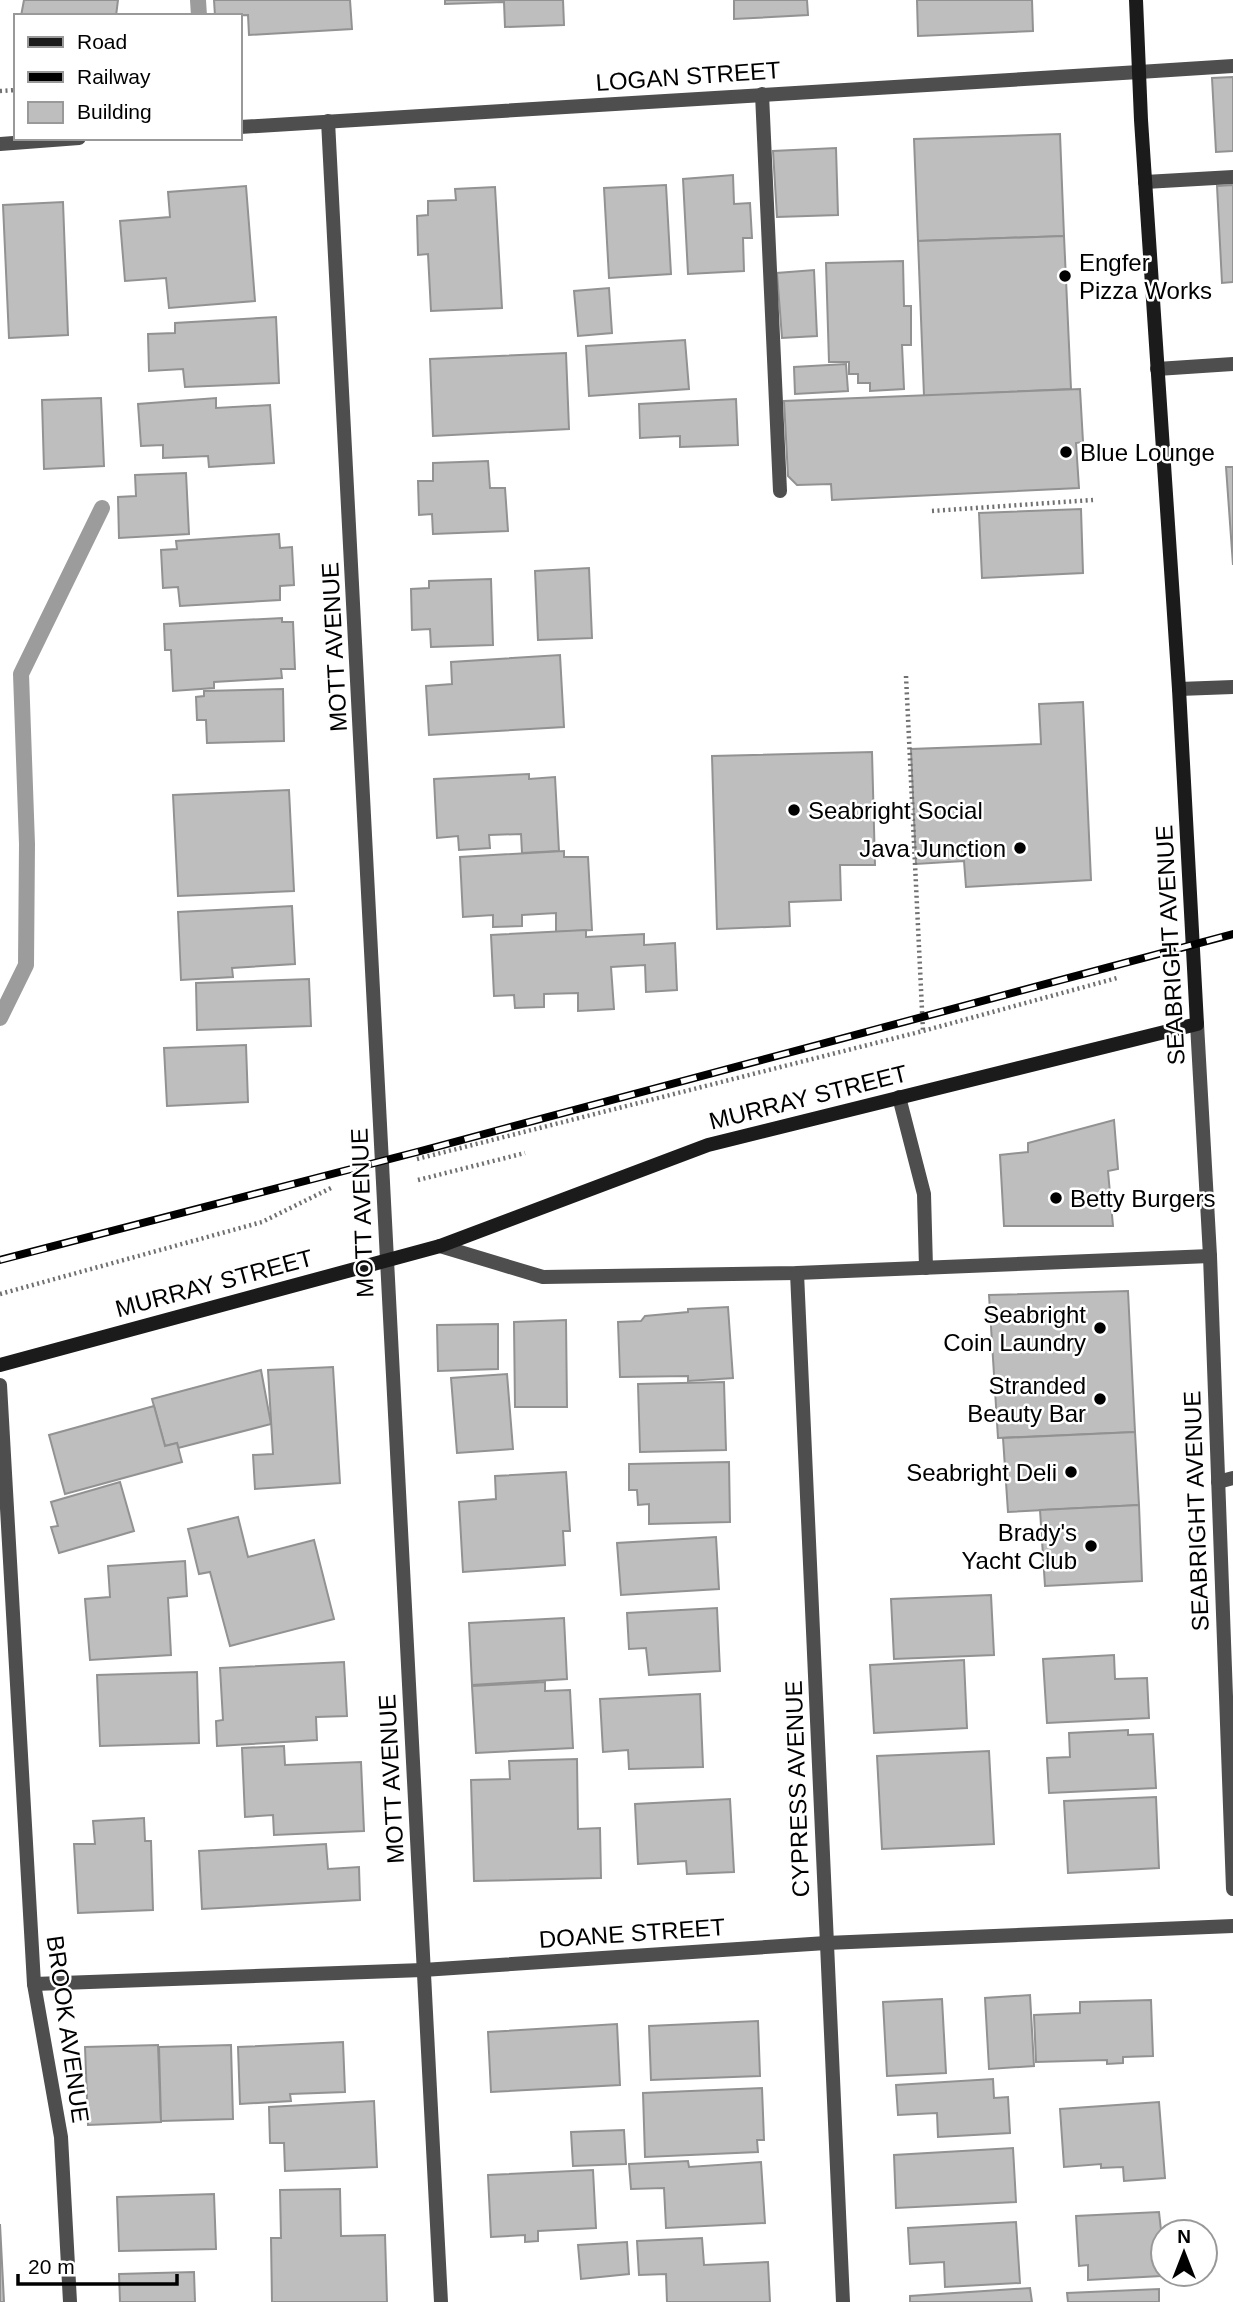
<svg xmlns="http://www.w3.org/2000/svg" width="1233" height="2302" font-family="Helvetica,sans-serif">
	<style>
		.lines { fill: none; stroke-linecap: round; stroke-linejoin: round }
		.stream { stroke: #9c9c9c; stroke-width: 16 }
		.building { fill: #bebebe; stroke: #929292; stroke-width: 2 }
		.path { stroke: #707070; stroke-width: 4.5; stroke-dasharray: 2 3.5; stroke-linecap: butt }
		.lane { stroke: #4e4e4e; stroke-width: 14 }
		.street { stroke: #4e4e4e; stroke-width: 14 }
		.secondary { stroke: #1b1b1b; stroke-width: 14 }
		.rail-casing { stroke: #000; stroke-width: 8 }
		.rail { stroke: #fff; stroke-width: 5; stroke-dasharray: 16; stroke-linecap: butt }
		.poi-dot { fill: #000; stroke: #fff; stroke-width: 2.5 }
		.labels { text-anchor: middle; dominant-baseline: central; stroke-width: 5; stroke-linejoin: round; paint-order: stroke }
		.street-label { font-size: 24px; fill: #000; stroke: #fff }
		.poi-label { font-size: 24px; fill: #000; stroke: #fff; text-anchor: end }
	</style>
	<rect width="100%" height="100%" fill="#fff"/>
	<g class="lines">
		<g class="stream">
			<polyline points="198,0 199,16"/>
			<polyline points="0,1018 26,965 27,844 21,674 102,508"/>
		</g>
	</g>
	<g class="building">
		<polygon points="24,0 118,0 116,16 21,16"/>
		<polygon points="214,0 350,0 352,29 249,35 248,15 215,16"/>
		<polygon points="445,0 563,0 564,25 505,27 504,2 445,4"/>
		<polygon points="734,0 807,0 808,15 734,19"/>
		<polygon points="917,0 1032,0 1033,31 918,36"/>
		<polygon points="1233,77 1233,151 1216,152 1212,78"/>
		<polygon points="1060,134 1064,236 918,241 914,139"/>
		<polygon points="836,148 838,215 777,217 773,151"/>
		<polygon points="733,175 734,204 750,203 752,238 743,238 744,271 688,274 683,179"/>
		<polygon points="666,185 671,274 609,278 604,188"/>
		<polygon points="1233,185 1233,282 1222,283 1217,186"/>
		<polygon points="246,186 255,301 169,308 166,278 125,281 120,221 170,217 168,192"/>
		<polygon points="495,187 502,308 431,311 428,254 418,255 417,216 428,215 428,201 456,200 455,189"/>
		<polygon points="63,202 68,335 9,338 3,205"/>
		<polygon points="1064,236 1071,389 924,396 918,241"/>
		<polygon points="903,261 904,306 911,306 911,345 902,345 904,389 870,391 870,383 858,383 858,374 849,374 849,362 829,362 826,263"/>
		<polygon points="814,270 817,336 782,338 777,273"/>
		<polygon points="609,288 612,333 578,336 574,291"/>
		<polygon points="276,317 279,383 185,387 183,369 149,371 148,334 175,333 175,323"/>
		<polygon points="685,340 689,389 589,396 586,346"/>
		<polygon points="566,353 569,429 433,436 430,359"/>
		<polygon points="846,364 848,391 795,394 794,367"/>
		<polygon points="1080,389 1083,442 1076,443 1079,488 832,500 831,484 797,485 788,476 784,401"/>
		<polygon points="101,398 104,466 44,469 42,400"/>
		<polygon points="216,398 216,408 270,405 274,463 209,467 208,456 163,458 163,445 141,446 138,404"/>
		<polygon points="736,399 738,445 680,447 680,436 640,438 639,404"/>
		<polygon points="488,461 490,488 505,488 508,531 433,534 432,514 419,515 418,481 433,481 433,463"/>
		<polygon points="1226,467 1233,467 1233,565"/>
		<polygon points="186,473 189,534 119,538 118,497 136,496 135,475"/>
		<polygon points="1081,509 1083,573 982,578 979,513"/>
		<polygon points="279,534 280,548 292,547 294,585 280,586 280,600 180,606 178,587 163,588 161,550 177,549 176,541"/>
		<polygon points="589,568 592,638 538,640 535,571"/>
		<polygon points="491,579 493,645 431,647 430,629 412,630 411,589 429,588 429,581"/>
		<polygon points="282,618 282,622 293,622 295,669 281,669 282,678 214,682 214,688 173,691 171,650 165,650 164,624"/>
		<polygon points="560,655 564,727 429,735 426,686 452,684 451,662"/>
		<polygon points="283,689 284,741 207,743 206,720 197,720 196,697 204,696 204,691"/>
		<polygon points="1083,702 1091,880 966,887 964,861 916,864 911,749 1041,744 1039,704"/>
		<polygon points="872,752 875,865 840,865 841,900 789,902 790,926 717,929 712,756"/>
		<polygon points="529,774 529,779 555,777 559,851 522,853 521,834 489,835 490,848 459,850 458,836 437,838 434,779"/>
		<polygon points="289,790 294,891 178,896 173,795"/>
		<polygon points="564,851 564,857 588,857 592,930 556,932 556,913 522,915 522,926 493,927 493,915 463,917 460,857"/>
		<polygon points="292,906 295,964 232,968 233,977 181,980 178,912"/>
		<polygon points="586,930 586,937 644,934 644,945 675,943 677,990 646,992 645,965 611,967 614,1009 578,1011 578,993 544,994 544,1007 515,1008 514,995 494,996 491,935"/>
		<polygon points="309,979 311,1026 197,1030 196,983"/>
		<polygon points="246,1045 248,1102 167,1106 164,1048"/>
		<polygon points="1114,1120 1118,1169 1108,1171 1113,1226 1004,1226 1000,1155 1028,1152 1028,1143"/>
		<polygon points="1128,1291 1135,1432 998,1438 989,1295"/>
		<polygon points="728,1307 733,1378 688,1381 688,1376 620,1377 618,1322 641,1321 645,1316 688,1312 688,1309"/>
		<polygon points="566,1320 567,1407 515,1407 514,1322"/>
		<polygon points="498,1324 498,1369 438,1371 437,1325"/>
		<polygon points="333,1367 340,1483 255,1489 253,1455 273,1454 268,1370"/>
		<polygon points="261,1370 271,1424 178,1448 177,1443 165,1446 152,1399"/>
		<polygon points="507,1374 513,1449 457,1453 451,1378"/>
		<polygon points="724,1382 726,1450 640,1452 638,1384"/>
		<polygon points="154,1406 165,1446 177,1443 182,1462 65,1494 49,1435"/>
		<polygon points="1135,1432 1139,1505 1008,1512 1003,1438"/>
		<polygon points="729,1462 730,1522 649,1524 649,1504 638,1505 637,1490 629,1490 629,1464"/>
		<polygon points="566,1472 570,1531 563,1531 565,1565 463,1572 459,1502 496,1499 495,1476"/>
		<polygon points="120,1482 134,1531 59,1553 51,1527 58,1526 51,1502"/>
		<polygon points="1139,1505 1142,1581 1045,1586 1040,1510"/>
		<polygon points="238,1517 248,1557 314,1540 334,1619 230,1646 210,1572 199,1574 188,1529"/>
		<polygon points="716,1537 719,1589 621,1595 617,1543"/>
		<polygon points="185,1561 187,1596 168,1598 171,1655 90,1660 85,1599 110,1597 108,1566"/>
		<polygon points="991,1595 994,1655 894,1659 891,1599"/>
		<polygon points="717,1608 720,1671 649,1675 646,1648 629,1649 627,1613"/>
		<polygon points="564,1618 567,1679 472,1685 469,1623"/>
		<polygon points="1114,1655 1115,1679 1147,1678 1149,1718 1047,1723 1043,1659"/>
		<polygon points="964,1660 967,1728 874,1733 870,1665"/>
		<polygon points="344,1662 347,1716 316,1717 317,1740 217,1746 216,1721 223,1720 220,1668"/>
		<polygon points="197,1672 199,1743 100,1746 97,1675"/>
		<polygon points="545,1682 545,1691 570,1690 573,1748 476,1753 472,1686"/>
		<polygon points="700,1694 703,1767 629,1769 628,1750 603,1752 600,1699"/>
		<polygon points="1128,1730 1128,1735 1153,1734 1156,1788 1049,1793 1047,1758 1070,1757 1069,1733"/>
		<polygon points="284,1746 285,1765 361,1762 364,1831 274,1835 273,1815 245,1817 242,1748"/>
		<polygon points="989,1751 994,1844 882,1849 877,1756"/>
		<polygon points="577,1759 578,1829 600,1828 601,1878 474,1881 471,1780 510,1779 509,1761"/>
		<polygon points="1156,1797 1159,1868 1068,1873 1064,1801"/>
		<polygon points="730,1799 734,1872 687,1874 686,1861 638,1864 635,1804"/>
		<polygon points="144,1818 145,1841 151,1841 153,1910 78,1913 74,1844 95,1844 93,1821"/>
		<polygon points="326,1844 328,1869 359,1867 360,1900 202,1909 199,1851"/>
		<polygon points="1030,1995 1034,2066 989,2069 985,1998"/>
		<polygon points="942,1999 946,2073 887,2076 883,2002"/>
		<polygon points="1151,2000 1153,2056 1123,2057 1123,2063 1107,2064 1107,2060 1036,2062 1034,2015 1080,2013 1080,2002"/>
		<polygon points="758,2021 760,2076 651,2080 649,2026"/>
		<polygon points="617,2024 620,2085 491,2092 488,2032"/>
		<polygon points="343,2042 345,2092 290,2094 291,2101 240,2104 238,2047"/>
		<polygon points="158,2045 161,2122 88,2125 85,2047"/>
		<polygon points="231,2045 233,2119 161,2121 159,2047"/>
		<polygon points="993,2079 994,2098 1008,2097 1010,2133 938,2137 937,2113 898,2115 896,2085"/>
		<polygon points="762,2088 764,2140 757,2140 758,2152 645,2157 643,2093"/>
		<polygon points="374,2101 377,2167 285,2171 284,2143 270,2143 269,2107"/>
		<polygon points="1159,2102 1165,2178 1124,2181 1123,2167 1101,2168 1101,2164 1064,2167 1060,2109"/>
		<polygon points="624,2130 626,2164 573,2166 571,2132"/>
		<polygon points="1013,2148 1016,2202 896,2208 894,2155"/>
		<polygon points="688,2161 689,2167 761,2162 765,2223 666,2228 664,2188 631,2189 629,2164"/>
		<polygon points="593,2170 596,2228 538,2231 538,2241 525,2242 525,2235 491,2237 488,2175"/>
		<polygon points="340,2189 341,2236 385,2235 387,2302 272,2302 271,2238 281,2238 280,2190"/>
		<polygon points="214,2194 216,2249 119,2251 117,2197"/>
		<polygon points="1159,2212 1161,2230 1170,2229 1170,2232 1163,2232 1163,2253 1160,2253 1161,2276 1088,2280 1088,2265 1079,2266 1076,2216"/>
		<polygon points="1016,2222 1020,2283 945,2287 944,2262 910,2264 908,2228"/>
		<polygon points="0,2224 4,2302 0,2302"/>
		<polygon points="702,2238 704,2265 768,2262 770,2302 667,2302 666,2274 639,2275 637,2241"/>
		<polygon points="627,2242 629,2274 581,2279 578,2245"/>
		<polygon points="194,2272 195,2302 120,2302 119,2274"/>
		<polygon points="1030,2288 1032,2302 910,2302 910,2296"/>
		<polygon points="1159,2289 1159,2302 1068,2302 1067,2293"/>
	</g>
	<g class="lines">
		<g class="path">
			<polyline points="0,91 16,90"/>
			<polyline points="932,511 1093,500"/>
			<polyline points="906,676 923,1031"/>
			<polyline points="417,1159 923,1031 1117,978"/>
			<polyline points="418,1180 525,1153"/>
			<polyline points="0,1294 262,1222 333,1187"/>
		</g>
		<g class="lane">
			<polyline points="1139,72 1233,66"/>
			<polyline points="762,94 780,491"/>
			<polyline points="1145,182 1233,177"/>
			<polyline points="1157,369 1233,364"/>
			<polyline points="899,1097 924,1194 926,1268"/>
		</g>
		<g class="street">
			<polyline points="328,121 441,2302"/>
			<polyline points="240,127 1139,72"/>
			<polyline points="0,144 79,138"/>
			<polyline points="1179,689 1233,687"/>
			<polyline points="1197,1024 1210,1256 1233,1889"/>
			<polyline points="440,1246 543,1277 797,1273 1210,1256"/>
			<polyline points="797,1273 843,2302"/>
			<polyline points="0,1385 34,1984 61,2137 70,2302"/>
			<polyline points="1218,1482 1233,1478"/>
			<polyline points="34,1984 423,1970 826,1943 1233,1926"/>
		</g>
		<polyline class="secondary" points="0,1365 440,1246 708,1145 1197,1024 1179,689 1141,120 1136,0"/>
		<g class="rail-casing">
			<polyline id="rail" points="0,1260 417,1152 1233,934"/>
		</g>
		<use href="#rail" class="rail"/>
	</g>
	<g class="poi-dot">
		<circle cx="1065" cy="276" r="7"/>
		<circle cx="1066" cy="452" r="7"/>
		<circle cx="794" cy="810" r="7"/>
		<circle cx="1020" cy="848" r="7"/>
		<circle cx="1056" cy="1198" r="7"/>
		<circle cx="1100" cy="1328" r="7"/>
		<circle cx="1100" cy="1399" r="7"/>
		<circle cx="1071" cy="1472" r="7"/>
		<circle cx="1091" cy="1546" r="7"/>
	</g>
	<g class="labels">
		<g class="street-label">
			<text transform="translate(688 76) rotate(-4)">LOGAN STREET</text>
			<text transform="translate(334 647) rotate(-93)">MOTT AVENUE</text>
			<text transform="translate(1170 945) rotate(-93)">SEABRIGHT AVENUE</text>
			<text transform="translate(808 1097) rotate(-14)">MURRAY STREET</text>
			<text transform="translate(362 1213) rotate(-92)">MOTT AVENUE</text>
			<text transform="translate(214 1283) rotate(-15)">MURRAY STREET</text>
			<text transform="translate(1196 1511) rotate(-92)">SEABRIGHT AVENUE</text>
			<text transform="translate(391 1779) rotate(-93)">MOTT AVENUE</text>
			<text transform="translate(797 1789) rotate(-92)">CYPRESS AVENUE</text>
			<text transform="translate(632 1933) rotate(-4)">DOANE STREET</text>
			<text transform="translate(68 2029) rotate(82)">BROOK AVENUE</text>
		</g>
		<g class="poi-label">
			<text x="1079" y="262" text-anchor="start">Engfer<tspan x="1079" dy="28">Pizza Works</tspan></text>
			<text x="1080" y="452" text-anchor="start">Blue Lounge</text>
			<text x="808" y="810" text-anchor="start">Seabright Social</text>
			<text x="1006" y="848">Java Junction</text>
			<text x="1070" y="1198" text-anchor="start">Betty Burgers</text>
			<text x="1086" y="1314">Seabright<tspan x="1086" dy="28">Coin Laundry</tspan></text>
			<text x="1086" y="1385">Stranded<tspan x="1086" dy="28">Beauty Bar</tspan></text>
			<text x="1057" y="1472">Seabright Deli</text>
			<text x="1077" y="1532">Brady's<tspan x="1077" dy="28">Yacht Club</tspan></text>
		</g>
	</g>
	<rect x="14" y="14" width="228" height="126" fill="#ffffff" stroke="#999999" stroke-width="2"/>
	<rect x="28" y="37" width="35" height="10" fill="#1b1b1b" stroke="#999999" stroke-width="2"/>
	<text x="77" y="49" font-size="21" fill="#000000">Road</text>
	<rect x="28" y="72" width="35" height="10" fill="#000000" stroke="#999999" stroke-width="2"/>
	<text x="77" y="84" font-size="21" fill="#000000">Railway</text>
	<rect x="28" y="102" width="35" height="21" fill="#bebebe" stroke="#999999" stroke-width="2"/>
	<text x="77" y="119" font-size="21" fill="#000000">Building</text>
	<g transform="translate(1184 2253)"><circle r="33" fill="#ffffff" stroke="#999999" stroke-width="2"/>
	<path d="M0-5L12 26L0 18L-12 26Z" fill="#000000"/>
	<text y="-10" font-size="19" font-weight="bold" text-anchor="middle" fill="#000000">N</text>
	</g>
	<path d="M18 2274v10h159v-10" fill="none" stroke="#000000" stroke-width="3.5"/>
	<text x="28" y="2274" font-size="21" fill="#000000" stroke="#ffffff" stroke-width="5" paint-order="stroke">20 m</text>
</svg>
